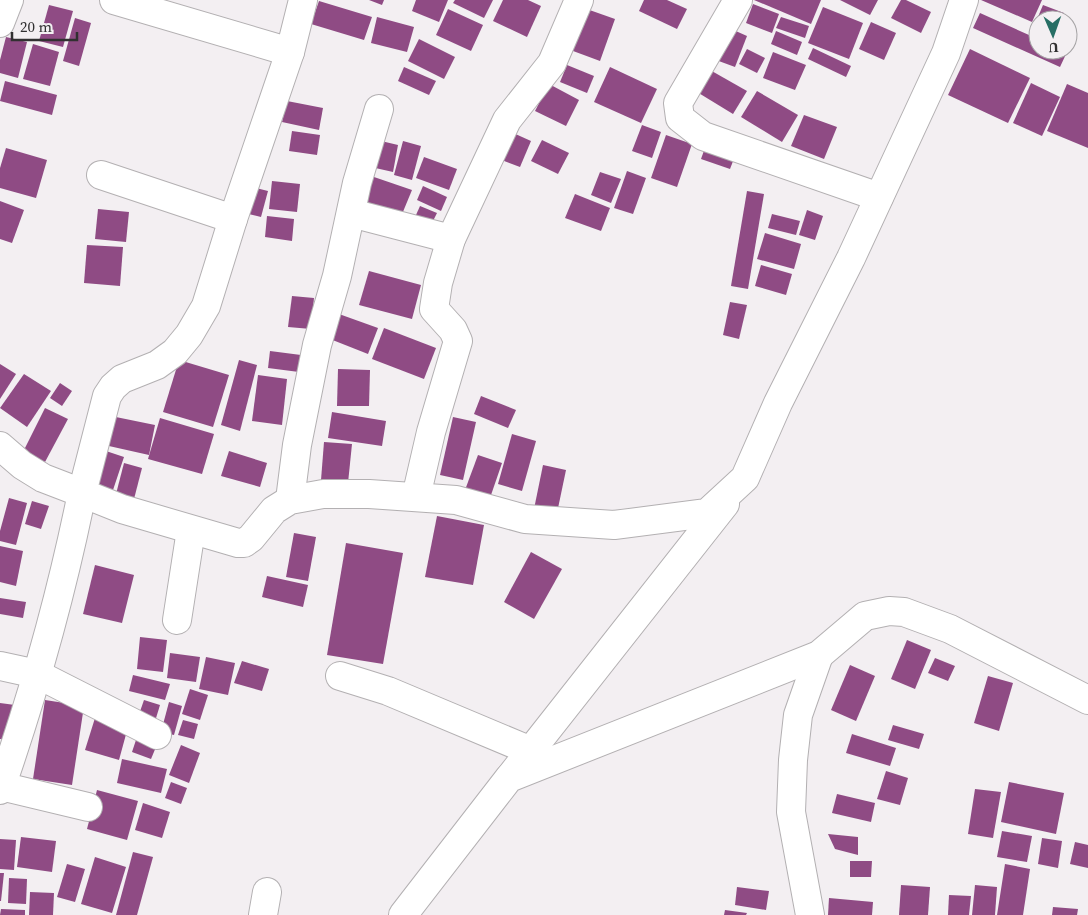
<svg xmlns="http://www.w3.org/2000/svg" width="1088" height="915" font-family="'Source Serif 4',serif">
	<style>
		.building { fill: #8f4b84 }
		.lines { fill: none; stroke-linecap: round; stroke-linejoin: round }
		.minor-casing { stroke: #b3b0b2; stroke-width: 30 }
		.minor { stroke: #fff; stroke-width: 28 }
	</style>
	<rect width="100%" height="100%" fill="#f3eff2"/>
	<g class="building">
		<polygon points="369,0 384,0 382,5"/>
		<polygon points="416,0 448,0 439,22 412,11"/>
		<polygon points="455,0 493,0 484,18 453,3"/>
		<polygon points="503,0 528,0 541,6 527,37 493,21"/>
		<polygon points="644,0 667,0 687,9 677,29 639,11"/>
		<polygon points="754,0 821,0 811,24"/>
		<polygon points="840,0 878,0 870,15"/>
		<polygon points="901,0 906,0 931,12 921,33 891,18"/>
		<polygon points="981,0 1042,0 1032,22"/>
		<polygon points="319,1 372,17 364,40 311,24"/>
		<polygon points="753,4 779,14 772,33 746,23"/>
		<polygon points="49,5 73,11 63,47 39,41"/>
		<polygon points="1043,5 1064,13 1061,20 1038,20 1038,25 1035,24"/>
		<polygon points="581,7 615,19 600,61 565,48"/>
		<polygon points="823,7 863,23 849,59 808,43"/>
		<polygon points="448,9 483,25 471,51 436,35"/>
		<polygon points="980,13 1038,39 1038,50 1063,50 1067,52 1060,67 973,28"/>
		<polygon points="377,17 414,27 407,52 371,43"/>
		<polygon points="781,17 809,26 805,38 776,28"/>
		<polygon points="75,18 91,23 79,66 63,61"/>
		<polygon points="871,22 896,33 884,60 859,49"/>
		<polygon points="729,28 747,36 735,67 716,60"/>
		<polygon points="776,31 802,42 797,55 771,44"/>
		<polygon points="6,37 27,42 18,78 0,73 0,60"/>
		<polygon points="419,39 455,57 444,79 408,61"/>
		<polygon points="33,44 59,52 50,86 23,79"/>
		<polygon points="813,48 851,66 846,77 808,59"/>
		<polygon points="747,49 765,58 757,73 739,64"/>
		<polygon points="970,49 1030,78 1008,123 948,95"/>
		<polygon points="773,52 806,65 795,90 763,78"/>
		<polygon points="567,65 594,76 587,93 560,82"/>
		<polygon points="404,67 436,81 429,95 398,81"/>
		<polygon points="610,67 657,89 641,123 594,102"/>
		<polygon points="710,70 747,91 733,114 697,92"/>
		<polygon points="5,81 57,95 52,115 0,101"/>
		<polygon points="1031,83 1060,97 1042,136 1013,123"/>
		<polygon points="549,84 579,100 566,126 535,111"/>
		<polygon points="1067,84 1088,93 1088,148 1047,131"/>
		<polygon points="757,91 798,115 782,142 741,117"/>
		<polygon points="287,101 323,108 319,130 282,122"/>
		<polygon points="804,115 837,127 824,159 791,146"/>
		<polygon points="642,125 661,132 652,158 632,151"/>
		<polygon points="292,131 320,135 317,155 289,151"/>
		<polygon points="511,132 531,141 520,167 499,159"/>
		<polygon points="666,135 692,144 677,187 651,178"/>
		<polygon points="377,140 398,145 393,172 371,167"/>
		<polygon points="542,140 569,153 558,174 531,161"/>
		<polygon points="403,141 421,146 412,180 394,175"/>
		<polygon points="706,145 735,156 730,169 701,159"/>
		<polygon points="6,148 47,160 36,198 0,188 0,168"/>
		<polygon points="424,157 457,169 449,190 416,178"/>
		<polygon points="627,171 646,178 633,214 614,208"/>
		<polygon points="600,172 621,179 611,203 591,195"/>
		<polygon points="374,177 412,190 400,219 363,206"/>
		<polygon points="272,181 300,184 297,212 269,209"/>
		<polygon points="248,186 268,191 261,217 240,212"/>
		<polygon points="423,186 447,197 441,211 417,200"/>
		<polygon points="747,191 764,194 748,289 731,286"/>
		<polygon points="575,194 610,208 601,231 565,218"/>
		<polygon points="0,201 24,210 12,243 0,239"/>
		<polygon points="420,206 437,213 428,231 412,224"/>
		<polygon points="98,209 129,212 126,242 95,239"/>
		<polygon points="807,210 823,216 815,240 799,235"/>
		<polygon points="772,214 800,221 796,235 768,228"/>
		<polygon points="267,216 294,219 292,241 265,237"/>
		<polygon points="765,233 801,244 794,269 757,259"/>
		<polygon points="87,245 123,247 120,286 84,283"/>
		<polygon points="761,265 792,274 786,295 755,286"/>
		<polygon points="369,271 421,285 412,319 359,305"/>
		<polygon points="292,296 314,298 311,329 288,327"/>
		<polygon points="730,302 747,305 739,339 723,335"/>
		<polygon points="339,314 378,328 368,354 330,339"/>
		<polygon points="384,328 436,348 424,379 372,359"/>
		<polygon points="270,351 301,355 299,372 268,368"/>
		<polygon points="179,360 229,375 213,427 163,412"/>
		<polygon points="239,360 257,365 240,431 221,425"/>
		<polygon points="0,364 16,374 0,399"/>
		<polygon points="338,369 370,370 369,406 337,406"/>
		<polygon points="24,374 51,391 27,427 0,408"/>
		<polygon points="258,375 287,379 282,425 252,421"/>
		<polygon points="60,383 72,391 62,406 50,398"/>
		<polygon points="481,396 516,410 508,428 474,414"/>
		<polygon points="45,408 68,419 45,462 23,452"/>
		<polygon points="332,412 386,421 382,446 328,438"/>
		<polygon points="106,415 155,425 149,455 100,444"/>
		<polygon points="453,417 476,422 463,480 440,475"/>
		<polygon points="160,418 214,434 202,474 148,459"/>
		<polygon points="512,434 536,441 522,491 498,484"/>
		<polygon points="324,442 352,444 348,483 321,480"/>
		<polygon points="97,448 124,457 112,493 85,484"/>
		<polygon points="229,451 267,463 260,487 221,476"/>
		<polygon points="478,455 502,463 490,498 465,490"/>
		<polygon points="124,463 142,468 134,499 116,494"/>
		<polygon points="543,465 566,470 557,513 534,509"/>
		<polygon points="9,498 27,503 16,545 0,541 0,531"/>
		<polygon points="32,501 49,506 41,529 25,524"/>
		<polygon points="437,516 484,525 473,585 425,577"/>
		<polygon points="294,533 316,537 308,581 286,577"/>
		<polygon points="346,543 403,553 383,664 327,655"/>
		<polygon points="0,546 23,551 16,586 0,582"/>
		<polygon points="531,552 562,569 534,619 504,602"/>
		<polygon points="95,565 134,575 122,623 83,614"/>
		<polygon points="267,576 308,585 303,607 262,597"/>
		<polygon points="0,598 26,602 23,618 0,614"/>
		<polygon points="140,637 167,640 163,672 137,669"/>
		<polygon points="907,640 931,650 915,689 891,679"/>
		<polygon points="170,653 200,657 196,682 167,678"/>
		<polygon points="206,657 235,663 228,695 199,689"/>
		<polygon points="935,658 955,666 948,681 928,673"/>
		<polygon points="242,661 269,669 262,691 234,683"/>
		<polygon points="850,665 875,676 856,721 831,710"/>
		<polygon points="133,675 170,684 165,700 129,691"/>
		<polygon points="988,676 1013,683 999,731 974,723"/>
		<polygon points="190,689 208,695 200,720 182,714"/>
		<polygon points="45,700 84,706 72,785 33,779"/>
		<polygon points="144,700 160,705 153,728 136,723"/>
		<polygon points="169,702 182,706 174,735 161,732"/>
		<polygon points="0,703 15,705 10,740 0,739"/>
		<polygon points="95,718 128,727 119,760 85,750"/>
		<polygon points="183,720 198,724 194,739 178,735"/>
		<polygon points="893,725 924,734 919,749 888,740"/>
		<polygon points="852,734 896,748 890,766 846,753"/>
		<polygon points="136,740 156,747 151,759 132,752"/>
		<polygon points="181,745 200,753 189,783 169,775"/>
		<polygon points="122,759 167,769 161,793 117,783"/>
		<polygon points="886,771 908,778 900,805 877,799"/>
		<polygon points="171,782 187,788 181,804 165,798"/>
		<polygon points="1009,782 1064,793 1056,834 1001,822"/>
		<polygon points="975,789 1001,792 993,838 968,834"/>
		<polygon points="97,790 138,801 127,840 87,829"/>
		<polygon points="837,794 875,803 871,822 832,813"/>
		<polygon points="143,803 170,812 162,838 135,830"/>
		<polygon points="1002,831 1032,836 1027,862 997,857"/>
		<polygon points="828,834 858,837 858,855 835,849"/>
		<polygon points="21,837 56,841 52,872 17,867"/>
		<polygon points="1042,838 1062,841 1058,868 1038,864"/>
		<polygon points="0,839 16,840 14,870 0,869"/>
		<polygon points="1075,842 1088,845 1088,868 1070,864"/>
		<polygon points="133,852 153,857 137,915 116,915"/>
		<polygon points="95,857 126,867 112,913 81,904"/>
		<polygon points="850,861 872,861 871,877 850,877"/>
		<polygon points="67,864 85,869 75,902 57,897"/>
		<polygon points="1005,864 1030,869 1023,915 997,915"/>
		<polygon points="0,873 4,873 1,901 0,901"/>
		<polygon points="9,878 27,879 26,904 8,903"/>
		<polygon points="901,885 930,887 928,915 899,915"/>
		<polygon points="975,885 997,887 995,915 972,915"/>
		<polygon points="737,887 769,891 766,910 735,905"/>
		<polygon points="30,892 54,893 53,915 29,915"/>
		<polygon points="949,895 971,896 969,915 948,915"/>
		<polygon points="829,898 873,902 872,915 828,915"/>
		<polygon points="1053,907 1078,909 1077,915 1052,915"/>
		<polygon points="1,909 25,910 25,915 0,915"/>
		<polygon points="725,910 747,913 746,915 724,915"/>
	</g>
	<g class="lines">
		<g class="minor-casing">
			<g id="minor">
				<polyline points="114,0 290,52"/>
				<polyline points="303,0 290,52 233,219 206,306 189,335 175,352 157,365 122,379 113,387 107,396 82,493 122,509 238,543 244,543 251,538 274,510 290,500 323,494 369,494 456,500 525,519 614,525 707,513 745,478 778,403 851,258 946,53 964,0"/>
				<polyline points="738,0 678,103 680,118 703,136 879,197"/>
				<polyline points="0,23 9,0"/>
				<polyline points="101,175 233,219"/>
				<polyline points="351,213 451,239"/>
				<path d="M0,446L22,465L43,478L82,493C62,592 33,695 0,790"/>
				<polyline points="416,497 431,432 458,341 453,330 434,309 438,283 451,239 507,120 552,63 579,0"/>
				<polyline points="290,500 297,445 317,345 337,276 357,183 379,109"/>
				<polyline points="177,620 191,530"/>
				<polyline points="0,666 37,674 157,735"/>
				<polyline points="340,676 388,691 531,751"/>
				<polyline points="510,777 725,504"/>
				<polyline points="1,786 88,807"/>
				<polyline points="263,915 267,892"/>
				<polyline points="403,915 509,778 819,655 865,616 889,611 904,612 950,629 1088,700"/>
				<polyline points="810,915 791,812 793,760 798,715 819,655"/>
			</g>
		</g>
		<use href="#minor" class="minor"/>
	</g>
	<g transform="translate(1053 35) rotate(178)"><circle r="24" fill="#f3eff2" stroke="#a5a3a5"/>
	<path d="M0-4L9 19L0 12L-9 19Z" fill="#276e65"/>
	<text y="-8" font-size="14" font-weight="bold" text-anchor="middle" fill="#313031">U</text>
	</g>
	<path d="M12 32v8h65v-8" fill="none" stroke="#313031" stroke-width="2.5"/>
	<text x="20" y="32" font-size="15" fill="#313031" stroke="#f3eff2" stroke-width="4" paint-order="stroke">20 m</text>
</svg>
